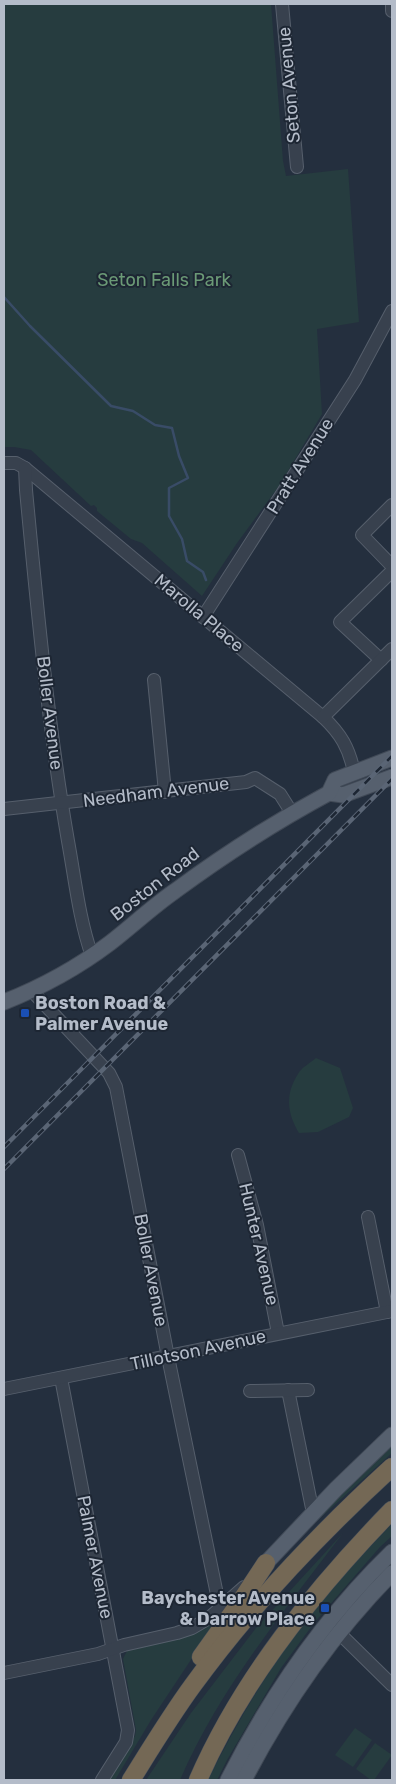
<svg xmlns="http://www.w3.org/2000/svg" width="396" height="1784" font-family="Rubik,sans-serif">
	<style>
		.green { fill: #263c3f }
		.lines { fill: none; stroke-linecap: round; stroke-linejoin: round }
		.stream { stroke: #394c67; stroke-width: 2.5 }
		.minor-casing { stroke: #565f6c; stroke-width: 14 }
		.major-casing { stroke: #414a57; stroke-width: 17 }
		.highway-casing { stroke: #434c59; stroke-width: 19 }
		.minor { stroke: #38414e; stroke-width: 12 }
		.major { stroke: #56606e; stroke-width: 15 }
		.highway { stroke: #746855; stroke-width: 18 }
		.rail-casing { stroke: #5a6575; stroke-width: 4.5 }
		.rail { stroke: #1d2633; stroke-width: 2.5; stroke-dasharray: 8; stroke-linecap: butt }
		.transit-dot { fill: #1a4fb4; stroke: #1d2633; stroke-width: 2 }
		.labels { text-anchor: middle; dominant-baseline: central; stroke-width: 4; stroke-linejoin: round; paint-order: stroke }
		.street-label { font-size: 18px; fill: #b4bcc9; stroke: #1d2633 }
		.park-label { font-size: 18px; fill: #6b9a76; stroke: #1d2633 }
		.poi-label { font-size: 18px; font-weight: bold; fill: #b4bcc9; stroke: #1d2633; text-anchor: start }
	</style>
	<rect width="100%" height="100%" fill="#242f3e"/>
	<g class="green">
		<polygon points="4,4 271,4 283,161 286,176 348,169 359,322 317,329 322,414 279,486 237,543 202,596 142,543 131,539 97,511 97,508 94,505 91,506 31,450 14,447 4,447"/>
		<path d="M316,1058L340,1068L353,1108L349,1117L318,1132L299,1133C287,1113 285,1094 298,1074C301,1068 310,1063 316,1058Z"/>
		<polygon points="392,1444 392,1453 299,1537 327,1506"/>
		<path d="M392,1524V1536L380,1547L314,1623L281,1668L227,1760L217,1780H208C242,1712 282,1646 332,1588C351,1566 372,1545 392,1524Z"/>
		<path d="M343,1533C284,1611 219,1689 180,1780H146L191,1713L256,1628Z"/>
		<path d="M218,1619L151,1720L115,1780H110L135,1736L136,1730L123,1659L127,1651C160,1644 190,1637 218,1619Z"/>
		<polygon points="355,1728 372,1740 353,1767 335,1755"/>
		<polygon points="375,1743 392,1755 374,1780 371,1780 356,1769"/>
	</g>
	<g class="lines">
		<polyline class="stream" points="4,297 30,326 111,406 133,411 155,425 172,428 179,456 188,478 169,488 169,516 182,539 187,561 203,572 206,580"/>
		<g class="minor-casing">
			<g id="minor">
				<polyline points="282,4 297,167"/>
				<polyline points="392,4 392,11"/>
				<path d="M4,463H16L25,468L323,717C341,734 349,748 354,772"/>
				<path d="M25,468L26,490C37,607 48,725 68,841C75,879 79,919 92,956"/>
				<polyline points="392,505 362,535 392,566"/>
				<polyline points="203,617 355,380 392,311"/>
				<polyline points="381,660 340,622 392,571"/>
				<polyline points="154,680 165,792"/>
				<polyline points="323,717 392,649"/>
				<polyline points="4,809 246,782 255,778 280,794 292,813"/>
				<polyline points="31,990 109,1073 116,1087 168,1357 220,1609"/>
				<polyline points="238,1155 257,1225 278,1333"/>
				<polyline points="368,1217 387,1312"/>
				<polyline points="61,1378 128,1730 126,1742 102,1780"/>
				<polyline points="4,1389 392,1311"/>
				<polyline points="288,1390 313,1513"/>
				<polyline points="250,1391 308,1390"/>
				<polyline points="333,1627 392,1685"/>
				<polyline points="4,1673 98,1654 124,1645 177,1633 192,1628 209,1618 244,1587"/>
			</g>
		</g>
		<g class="major-casing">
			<g id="major">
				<polyline points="329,793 343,795 392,777"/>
				<path d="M4,1002C42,987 77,968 110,943C132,926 152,907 175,891C224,855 275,822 329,793L335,780L392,758"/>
				<polyline points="266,1563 336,1489 392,1435"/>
				<path d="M228,1780C270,1697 325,1617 392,1552"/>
				<path d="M244,1780C283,1705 333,1633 392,1573"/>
			</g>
		</g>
		<g class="highway-casing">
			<g id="highway">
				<polyline points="201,1657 241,1601 266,1563"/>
				<path d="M131,1780C151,1748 171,1715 193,1685C251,1605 320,1533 392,1467"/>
				<path d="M198,1780C242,1679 315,1589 392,1510"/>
			</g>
		</g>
		<use href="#minor" class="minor"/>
		<use href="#major" class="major"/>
		<use href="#highway" class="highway"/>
		<g class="rail-casing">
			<g id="rail">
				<polyline points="4,1147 392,756"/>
				<polyline points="4,1169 392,779"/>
			</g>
		</g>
		<use href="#rail" class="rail"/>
	</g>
	<g class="transit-dot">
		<rect x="20" y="1008" width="10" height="10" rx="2.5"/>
		<rect x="320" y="1603" width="10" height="10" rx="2.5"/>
	</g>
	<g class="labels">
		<g class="street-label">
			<text transform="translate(289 85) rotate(-95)">Seton Avenue</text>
			<text transform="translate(300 466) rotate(-58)">Pratt Avenue</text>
			<text transform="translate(199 613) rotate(40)">Marolla Place</text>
			<text transform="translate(50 713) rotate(83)">Boller Avenue</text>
			<text transform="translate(156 792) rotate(-7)">Needham Avenue</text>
			<text transform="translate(155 884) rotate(-38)">Boston Road</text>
			<text transform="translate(259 1244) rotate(77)">Hunter Avenue</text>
			<text transform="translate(151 1270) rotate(79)">Boller Avenue</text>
			<text transform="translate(198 1350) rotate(-12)">Tillotson Avenue</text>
			<text transform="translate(95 1557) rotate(79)">Palmer Avenue</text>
		</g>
		<g class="park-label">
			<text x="164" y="280">Seton Falls Park</text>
		</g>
		<g class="poi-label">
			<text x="35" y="1003">Boston Road &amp;<tspan x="35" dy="21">Palmer Avenue</tspan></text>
			<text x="315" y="1598" text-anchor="end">Baychester Avenue<tspan x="315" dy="21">&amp; Darrow Place</tspan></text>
		</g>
	</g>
	<rect width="396" height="1784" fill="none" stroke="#b4bcc9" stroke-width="10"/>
</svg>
